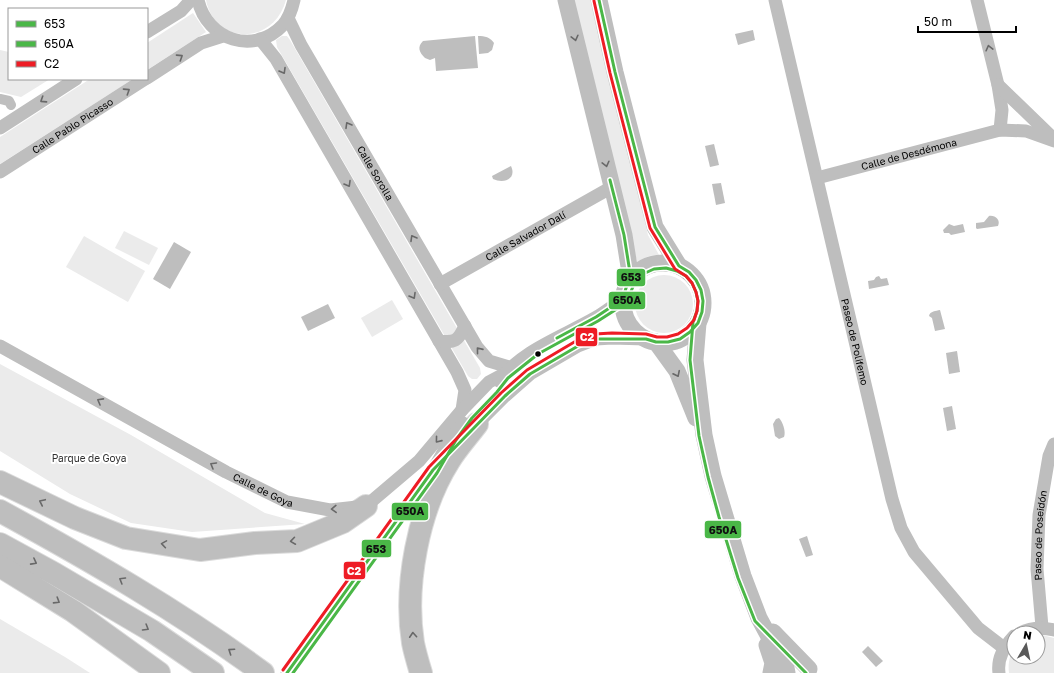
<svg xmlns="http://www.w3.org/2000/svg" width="1054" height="673" font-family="'Golos Text',sans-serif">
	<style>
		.green { fill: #ebebeb }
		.water { fill: #bebebe }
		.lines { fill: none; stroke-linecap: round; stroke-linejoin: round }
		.motorway-casing { stroke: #dbdbdb; stroke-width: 24 }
		.pedestrian { stroke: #bebebe; stroke-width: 10 }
		.minor { stroke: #bebebe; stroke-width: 13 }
		.tertiary { stroke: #bebebe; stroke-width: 17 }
		.motorway { stroke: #bebebe; stroke-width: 22 }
		.bus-1-casing { stroke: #fff; stroke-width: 6 }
		.bus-2-casing { stroke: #fff; stroke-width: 6 }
		.bus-3-casing { stroke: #fff; stroke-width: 6 }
		.bus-1 { stroke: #4ab747; stroke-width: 3 }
		.bus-2 { stroke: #4ab747; stroke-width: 3 }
		.bus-3 { stroke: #ee1c25; stroke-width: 3 }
		.oneway { stroke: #686868 }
		.bus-dot { fill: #000; stroke: #fff; stroke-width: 1.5 }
		.labels { text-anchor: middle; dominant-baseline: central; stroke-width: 4; stroke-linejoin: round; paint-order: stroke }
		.street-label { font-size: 10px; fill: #000; stroke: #fff }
		.park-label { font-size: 10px; fill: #323232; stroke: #fff }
		.line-badge { stroke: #fff; stroke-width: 1.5 }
		.badge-label { font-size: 11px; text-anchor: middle; font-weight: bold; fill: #fff }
		.pale-badge-label { font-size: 11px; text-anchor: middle; font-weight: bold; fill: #111 }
	</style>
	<rect width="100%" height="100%" fill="#fff"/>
	<g class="green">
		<path d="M206,0H286C274,45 215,46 206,0Z"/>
		<polygon points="574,0 590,0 648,235 659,255 649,256 637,262"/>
		<polygon points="193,13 206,32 147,70 147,43"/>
		<polygon points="282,36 287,36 290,40 480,368 481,374 477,379 472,379 468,376 277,47 276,40"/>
		<polygon points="0,50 9,52 9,79 50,79 21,97 0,92"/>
		<polygon points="90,79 133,79 0,164 0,137"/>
		<polygon points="124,231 158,248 149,265 115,248"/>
		<polygon points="84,236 145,271 128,302 66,267"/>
		<circle cx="664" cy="304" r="29"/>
		<polygon points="392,300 403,319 372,337 361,318"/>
		<polygon points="0,364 131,435 265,513 305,524 192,532 131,523 70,494 0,451"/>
		<polygon points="0,619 65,657 90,673 0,673"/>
		<path d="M1038,635H1042L1054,638V673H1009C1008,665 1009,656 1014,649V657H1038Z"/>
	</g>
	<g class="water">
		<polygon points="753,30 755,40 738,45 735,34"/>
		<path d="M475,36L478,68L436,71L435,58L430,60L425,58C419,52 417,47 423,41Z"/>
		<path d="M478,36C485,36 490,37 494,43L492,50L488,53L479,54Z"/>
		<polygon points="714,144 719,165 710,167 705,146"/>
		<path d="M511,166C517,179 504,184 493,179L492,176Z"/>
		<polygon points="721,183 725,203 716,205 712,184"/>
		<path d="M989,216C995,215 1001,220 998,226L977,229L976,228V223L984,222Z"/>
		<polygon points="949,224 954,226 963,224 965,232 951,235 949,233 944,233 943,230"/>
		<polygon points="174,242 191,252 170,289 153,279"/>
		<polygon points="879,276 881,279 887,278 889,285 869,289 868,281 874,280 876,277"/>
		<polygon points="328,304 335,318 308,331 301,317"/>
		<path d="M940,310L945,329L935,331L932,318L929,316C930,311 936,311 940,310Z"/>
		<polygon points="957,351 960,372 949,374 946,353"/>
		<polygon points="952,406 956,429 947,431 943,408"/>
		<path d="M779,418C783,422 786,432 784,437L779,439L775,436L773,424L776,419Z"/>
		<polygon points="807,536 813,555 806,557 799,539"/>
		<polygon points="868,646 883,661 876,667 862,652"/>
	</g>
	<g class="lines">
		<g class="motorway-casing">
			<g id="motorway">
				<polyline points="0,482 75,518 126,538 200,550 255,543 297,541 343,522 366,506"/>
				<path d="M0,511C90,560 180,612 263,673"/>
				<polyline points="0,544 55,574 152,631 213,673"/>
				<polyline points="0,566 73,611 159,673"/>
				<path d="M421,673C418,663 415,653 413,643C404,586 418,510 449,461C457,448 468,436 477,424"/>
			</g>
		</g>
		<polyline class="pedestrian" points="0,99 9,101 11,105"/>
		<g class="minor">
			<path d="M198,0C207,40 254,56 283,25C289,18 292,9 294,0"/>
			<path id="s1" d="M775,0L892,499L901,528L914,552L978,628L1004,648"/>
			<polyline points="977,0 998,85 1002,110 1000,130"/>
			<path id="s2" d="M288,18L301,45L477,347L489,361L512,368"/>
			<polyline points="147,32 181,11 191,0"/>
			<polyline points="260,39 276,59 457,372 465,390 462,410"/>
			<polyline points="147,78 201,43 223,36"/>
			<polyline points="998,85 1053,138"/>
			<polyline points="0,128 76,79"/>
			<path id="s3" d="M0,172L145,79"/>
			<path id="s4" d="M817,178L1000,130L1026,131L1054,141"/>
			<path id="s5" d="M440,284L612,187"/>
			<path d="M439,341C455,343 458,341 465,326"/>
			<path id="s6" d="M0,346L226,472L287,502L330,510L366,506L419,461L462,410L489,382L504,374"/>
			<path d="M499,381C522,350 562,337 595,318C605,312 614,305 623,299"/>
			<polyline points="472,429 505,396 530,374 578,346 596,339 612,338 646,339"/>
			<path id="s7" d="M1042,627L1037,569L1039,515L1049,456L1054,444"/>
			<path d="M1020,633C1032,627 1042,627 1054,630"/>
			<polyline points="287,673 433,470 452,437 463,423"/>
			<path d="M999,673C997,658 1004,647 1014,636"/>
		</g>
		<g class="tertiary">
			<polyline points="566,0 624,235 631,279"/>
			<polyline points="599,0 615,72 655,227 679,266"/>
			<circle cx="663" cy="303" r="40"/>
			<polyline points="698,323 695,360 704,435 713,476 743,576 759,618 786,668 787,673"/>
			<polyline points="656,342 677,371 696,418"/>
			<polyline points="773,632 809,669"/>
			<polyline points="767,645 773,663 771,673"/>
		</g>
		<use href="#motorway" class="motorway"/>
		<g class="bus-1-casing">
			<g id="bus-1">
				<polyline points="557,338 596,317 623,299 626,288 631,279 624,235 610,180"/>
				<polyline points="287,673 433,470 505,396 530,374 578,346 596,339 646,339 656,342 668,342 680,339 690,332 698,323 702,312 703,301 701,290 696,280 689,272 679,266 655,227 615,72 599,0"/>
			</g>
		</g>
		<g class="bus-2-casing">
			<polyline id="bus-2" points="293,673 437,473 456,440 472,418 497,392 508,378 538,354 598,321 626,303 635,282 643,274 654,269 666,268 677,271 686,276 692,283 696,292 698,301 697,311 693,322 690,360 699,436 708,477 719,517 738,578 755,621 806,673"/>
		</g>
		<g class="bus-3-casing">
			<polyline id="bus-3" points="283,670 429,467 501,393 527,370 576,341 595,334 612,333 646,334 657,337 667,337 678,334 687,328 694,320 697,311 698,301 696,292 692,283 686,276 675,269 650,228 610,73 594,1"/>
		</g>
		<use href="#bus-1" class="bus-1"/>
		<use href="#bus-2" class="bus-2"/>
		<use href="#bus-3" class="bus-3"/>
	</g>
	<defs><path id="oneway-chevron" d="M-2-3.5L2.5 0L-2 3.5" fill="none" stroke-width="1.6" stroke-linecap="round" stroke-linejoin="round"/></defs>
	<g class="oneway">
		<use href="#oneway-chevron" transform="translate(575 38) rotate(76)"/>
		<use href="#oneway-chevron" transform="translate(989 48) rotate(-104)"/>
		<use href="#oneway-chevron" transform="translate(180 57) rotate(-33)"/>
		<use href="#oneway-chevron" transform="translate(283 71) rotate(60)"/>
		<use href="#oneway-chevron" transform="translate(127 91) rotate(-33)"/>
		<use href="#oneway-chevron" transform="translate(43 100) rotate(147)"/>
		<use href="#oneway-chevron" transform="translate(348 125) rotate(-120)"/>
		<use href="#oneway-chevron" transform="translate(606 164) rotate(76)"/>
		<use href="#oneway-chevron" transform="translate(348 184) rotate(60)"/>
		<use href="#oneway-chevron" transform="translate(413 238) rotate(-120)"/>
		<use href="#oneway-chevron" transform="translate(413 296) rotate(60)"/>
		<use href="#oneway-chevron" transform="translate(479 350) rotate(-129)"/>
		<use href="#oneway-chevron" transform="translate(677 374) rotate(64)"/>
		<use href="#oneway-chevron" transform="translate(100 401) rotate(-151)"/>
		<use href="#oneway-chevron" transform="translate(438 440) rotate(129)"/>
		<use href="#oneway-chevron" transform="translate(213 465) rotate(-150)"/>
		<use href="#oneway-chevron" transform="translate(42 502) rotate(-155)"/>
		<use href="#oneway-chevron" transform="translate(334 509) rotate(178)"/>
		<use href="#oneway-chevron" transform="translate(293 541) rotate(172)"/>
		<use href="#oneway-chevron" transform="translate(164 544) rotate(-171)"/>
		<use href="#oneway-chevron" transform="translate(34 562) rotate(28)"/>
		<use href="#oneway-chevron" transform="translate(122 580) rotate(-149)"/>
		<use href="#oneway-chevron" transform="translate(57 601) rotate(32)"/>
		<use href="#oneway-chevron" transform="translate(146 628) rotate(31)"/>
		<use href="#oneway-chevron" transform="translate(413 635) rotate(-94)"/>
		<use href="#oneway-chevron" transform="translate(231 651) rotate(-146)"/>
	</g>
	<circle class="bus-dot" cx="538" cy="354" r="3.5"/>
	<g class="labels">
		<g class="street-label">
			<text stroke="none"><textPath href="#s3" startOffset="86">Calle Pablo Picasso</textPath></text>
			<text stroke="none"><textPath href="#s4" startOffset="95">Calle de Desdémona</textPath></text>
			<text stroke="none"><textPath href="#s2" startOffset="178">Calle Sorolla</textPath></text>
			<text stroke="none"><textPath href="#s5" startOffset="98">Calle Salvador Dalí</textPath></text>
			<text stroke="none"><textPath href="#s1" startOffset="351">Paseo de Polifemo</textPath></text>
			<text stroke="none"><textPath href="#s6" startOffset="300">Calle de Goya</textPath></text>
			<text stroke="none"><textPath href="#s7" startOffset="92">Paseo de Poseidón</textPath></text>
		</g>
		<g class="park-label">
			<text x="89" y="458">Parque de Goya</text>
		</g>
	</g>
	<g class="line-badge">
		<rect x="616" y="268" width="30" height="19" rx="4" fill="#4ab747"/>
		<rect x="608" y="291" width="38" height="19" rx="4" fill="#4ab747"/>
		<rect x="575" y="327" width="23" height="20" rx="4" fill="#ee1c25"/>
		<rect x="391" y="502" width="38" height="19" rx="4" fill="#4ab747"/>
		<rect x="704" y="520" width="38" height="19" rx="4" fill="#4ab747"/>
		<rect x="361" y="539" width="31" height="19" rx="4" fill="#4ab747"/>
		<rect x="343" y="561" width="23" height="19" rx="4" fill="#ee1c25"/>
	</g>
	<g class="badge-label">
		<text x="587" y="341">C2</text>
		<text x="354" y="575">C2</text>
	</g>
	<g class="pale-badge-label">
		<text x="631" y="281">653</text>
		<text x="627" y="304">650A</text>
		<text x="410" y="515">650A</text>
		<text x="723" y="534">650A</text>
		<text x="376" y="553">653</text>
	</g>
	<rect x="8" y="8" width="140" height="72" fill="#ffffff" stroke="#999999"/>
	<rect x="16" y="21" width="20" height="6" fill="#4ab747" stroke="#999999"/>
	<text x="44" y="28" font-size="12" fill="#000000">653</text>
	<rect x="16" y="41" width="20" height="6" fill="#4ab747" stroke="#999999"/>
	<text x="44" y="48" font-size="12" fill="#000000">650A</text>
	<rect x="16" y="61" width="20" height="6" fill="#ee1c25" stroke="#999999"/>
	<text x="44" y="68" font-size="12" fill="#000000">C2</text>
	<g transform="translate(1026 645) rotate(9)"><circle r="19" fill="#ffffff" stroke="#999999"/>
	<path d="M0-3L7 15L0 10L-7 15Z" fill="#595959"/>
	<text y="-6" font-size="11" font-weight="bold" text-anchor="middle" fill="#000000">N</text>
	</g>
	<path d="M918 26v6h98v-6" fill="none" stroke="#000000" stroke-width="2"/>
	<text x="924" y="26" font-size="12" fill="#000000" stroke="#ffffff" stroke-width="3" paint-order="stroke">50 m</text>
</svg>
